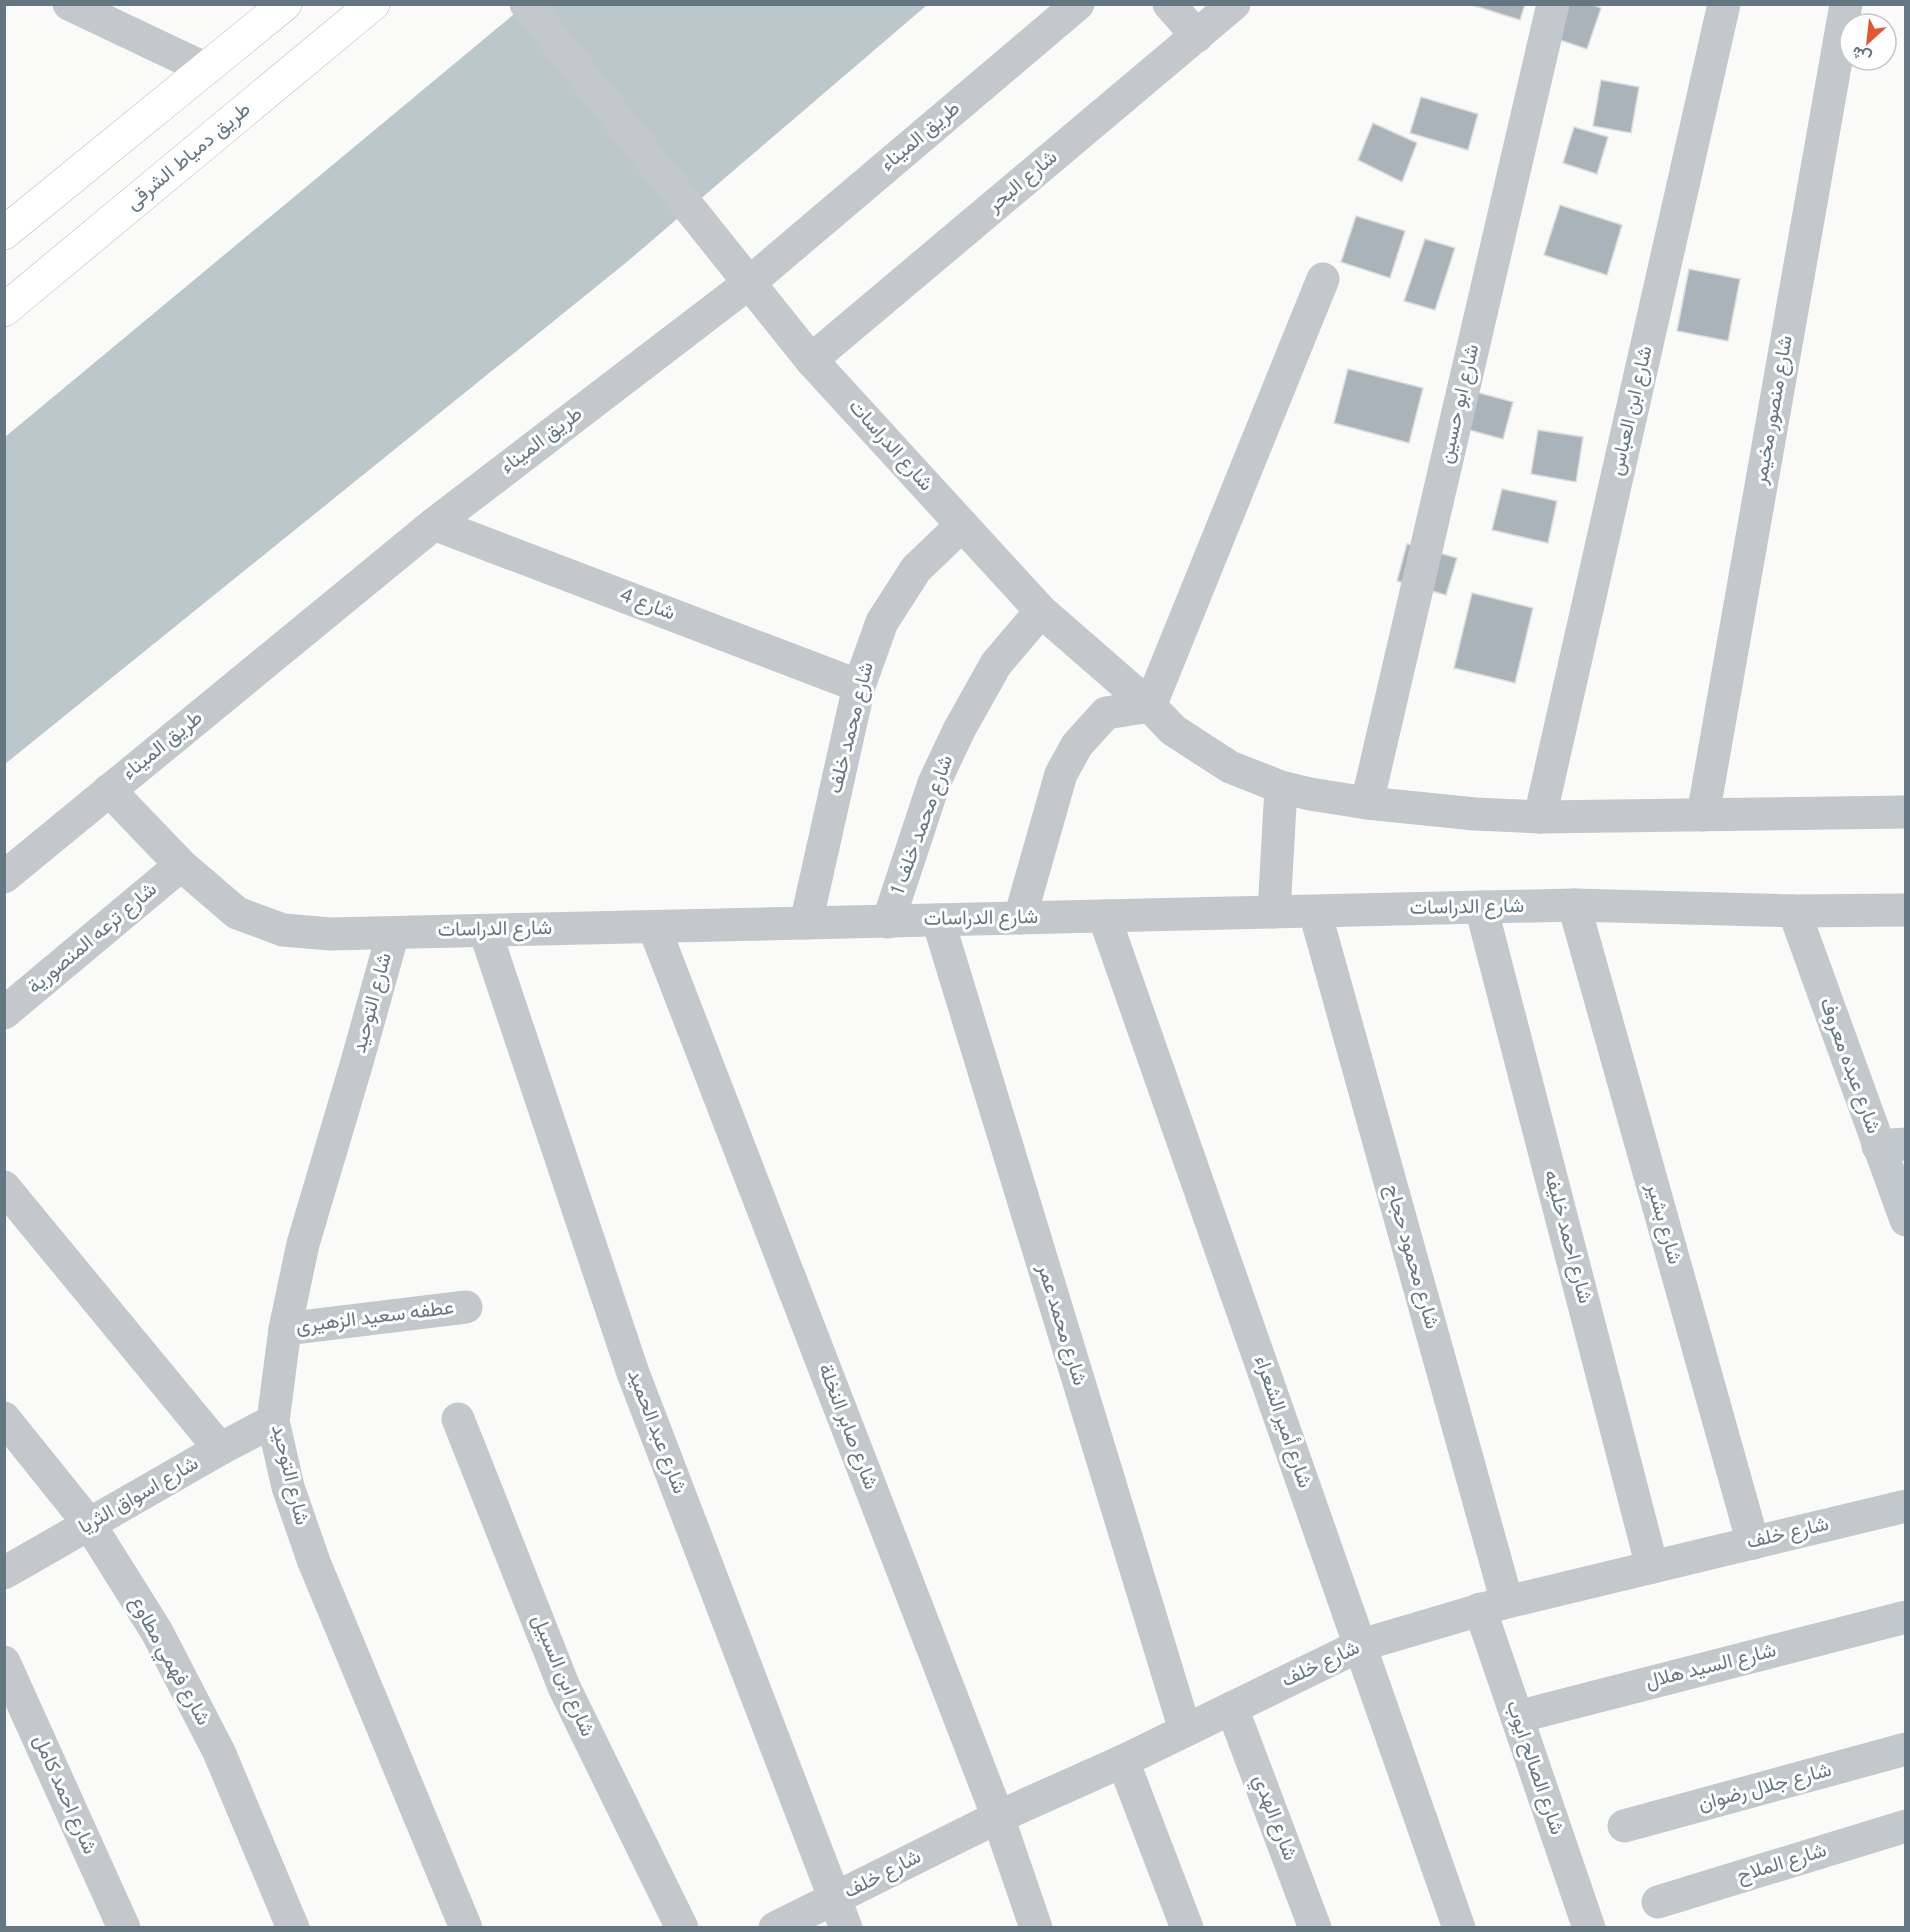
<svg xmlns="http://www.w3.org/2000/svg" width="1910" height="1932" font-family="Overpass,Vazirmatn,sans-serif">
	<style>
		.water { fill: #bbc7cb }
		.building { fill: #aab3b9; stroke: #dcdcda; stroke-width: 1.5 }
		.lines { fill: none; stroke-linecap: round; stroke-linejoin: round }
		.trunk-casing { stroke: #b4b9bd; stroke-width: 34 }
		.minor { stroke: #c3c8cc; stroke-width: 33 }
		.tertiary { stroke: #c3c8cc; stroke-width: 33 }
		.trunk { stroke: #fff; stroke-width: 33 }
		.labels { text-anchor: middle; dominant-baseline: central; stroke-width: 6; stroke-linejoin: round; paint-order: stroke }
		.street-label { font-size: 20px; fill: #657683; stroke: #fff }
	</style>
	<rect width="100%" height="100%" fill="#fafaf8"/>
	<polygon class="water" points="525,5 927,5 628,261 5,764 5,437"/>
	<g class="building">
		<polygon points="1469,4 1525,4 1520,20"/>
		<polygon points="1542,4 1591,4 1601,8 1587,49 1533,31"/>
		<polygon points="1601,80 1639,87 1631,133 1593,126"/>
		<polygon points="1421,97 1478,114 1468,150 1410,133"/>
		<polygon points="1373,123 1417,143 1402,182 1358,160"/>
		<polygon points="1574,127 1608,137 1597,174 1563,163"/>
		<polygon points="1560,205 1622,225 1607,275 1544,255"/>
		<polygon points="1356,216 1405,231 1390,278 1341,262"/>
		<polygon points="1425,239 1455,248 1435,310 1404,301"/>
		<polygon points="1689,269 1740,279 1728,341 1677,331"/>
		<polygon points="1348,369 1423,388 1409,443 1334,423"/>
		<polygon points="1472,391 1513,402 1503,439 1462,428"/>
		<polygon points="1538,430 1583,437 1576,482 1531,474"/>
		<polygon points="1502,489 1557,501 1548,543 1492,530"/>
		<polygon points="1407,544 1457,558 1446,595 1397,581"/>
		<polygon points="1472,593 1533,608 1515,683 1454,668"/>
	</g>
	<g class="lines">
		<g class="trunk-casing">
			<g id="trunk">
				<polyline points="4,233 285,4"/>
				<polyline points="4,310 373,4"/>
			</g>
		</g>
		<g class="minor">
			<polyline points="69,4 206,69"/>
			<polyline points="1169,4 1197,36"/>
			<polyline points="811,360 1234,4"/>
			<polyline points="434,524 859,686"/>
			<polyline points="1367,803 1553,4"/>
			<polyline points="1703,815 1846,4"/>
			<polyline points="1540,817 1724,4"/>
			<polyline points="1574,905 1753,1543"/>
			<polyline points="1481,907 1652,1567"/>
			<polyline points="1794,911 1906,1220"/>
			<polyline points="1315,912 1507,1602"/>
			<polyline points="1104,916 1459,1928"/>
			<polyline points="1020,918 1061,774 1077,745 1106,713 1150,706 1323,279"/>
			<polyline points="938,920 1185,1730"/>
			<polyline points="888,922 934,783 959,730 996,664 1041,611"/>
			<polyline points="806,923 859,686 882,622 916,569 962,525"/>
			<polyline points="654,927 998,1817 1036,1928"/>
			<polyline points="485,931 633,1373 846,1928"/>
			<polyline points="393,933 357,1062 303,1244 285,1329 273,1421 288,1487 314,1562 466,1928"/>
			<polyline points="4,1013 181,865"/>
			<polyline points="1878,1146 1906,1144"/>
			<polyline points="4,1187 220,1449"/>
			<polyline points="285,1329 466,1307"/>
			<polyline points="4,1418 90,1525 157,1632 219,1752 293,1928"/>
			<polyline points="458,1419 564,1687 682,1928"/>
			<polyline points="4,1573 220,1449 273,1421"/>
			<polyline points="1480,1609 1589,1928"/>
			<polyline points="4,1662 124,1928"/>
			<polyline points="1232,1708 1315,1928"/>
			<polyline points="1517,1717 1906,1617"/>
			<polyline points="1123,1761 1187,1928"/>
			<polyline points="1624,1826 1906,1749"/>
			<polyline points="1658,1902 1906,1826"/>
			<polyline points="775,1928 998,1817 1123,1761 1361,1645 1507,1602 1906,1506"/>
		</g>
		<g class="tertiary">
			<polyline points="526,4 811,360 1041,611 1150,706 1173,730 1230,767 1281,787 1310,794 1367,803 1475,814 1540,817 1906,812"/>
			<polyline points="109,790 181,865 237,913 283,930 331,934 1574,905 1794,911 1906,910"/>
			<polyline points="4,877 434,524 749,283 1078,4"/>
			<polyline points="1274,912 1281,787"/>
		</g>
		<use href="#trunk" class="trunk"/>
	</g>
	<g class="labels">
		<g class="street-label">
			<text transform="translate(921 137) rotate(-40)">طريق الميناء</text>
			<text transform="translate(189 157) rotate(-40)">طريق دمياط الشرقى</text>
			<text transform="translate(1023 182) rotate(-40)">شارع البحر</text>
			<text transform="translate(1460 404) rotate(-77)">شارع ابو حسين</text>
			<text transform="translate(1774 410) rotate(-80)">شارع منصور مخيمر</text>
			<text transform="translate(1632 411) rotate(-77)">شارع ابن العباس</text>
			<text transform="translate(542 441) rotate(-37)">طريق الميناء</text>
			<text transform="translate(890 446) rotate(48)">شارع الدراسات</text>
			<text transform="translate(647 605) rotate(21)">شارع 4</text>
			<text transform="translate(852 728) rotate(-76)">شارع محمد خلف</text>
			<text transform="translate(163 746) rotate(-39)">طريق الميناء</text>
			<text transform="translate(923 825) rotate(-70)">شارع محمد خلف 1</text>
			<text transform="translate(1467 908) rotate(-1)">شارع الدراسات</text>
			<text transform="translate(981 919) rotate(-1)">شارع الدراسات</text>
			<text transform="translate(495 930) rotate(-1)">شارع الدراسات</text>
			<text transform="translate(93 939) rotate(-40)">شارع ترعه المنصورية</text>
			<text transform="translate(373 1003) rotate(-75)">شارع التوحيد</text>
			<text transform="translate(1849 1066) rotate(70)">شارع عبده معروف</text>
			<text transform="translate(1663 1224) rotate(74)">شارع بشير</text>
			<text transform="translate(1567 1237) rotate(75)">شارع احمد خليفه</text>
			<text transform="translate(1411 1257) rotate(74)">شارع محمود حجاج</text>
			<text transform="translate(375 1318) rotate(-7)">عطفه سعيد الزهيرى</text>
			<text transform="translate(1061 1325) rotate(73)">شارع محمد عمر</text>
			<text transform="translate(1282 1422) rotate(71)">شارع أمير الشعراء</text>
			<text transform="translate(847 1427) rotate(69)">شارع صابر النخلة</text>
			<text transform="translate(656 1432) rotate(69)">شارع عبد الحميد</text>
			<text transform="translate(289 1475) rotate(76)">شارع التوحيد</text>
			<text transform="translate(139 1496) rotate(-30)">شارع اسواق الثريا</text>
			<text transform="translate(1788 1534) rotate(-13)">شارع خلف</text>
			<text transform="translate(169 1661) rotate(61)">شارع فهمي مطاوع</text>
			<text transform="translate(1321 1665) rotate(-25)">شارع خلف</text>
			<text transform="translate(1711 1667) rotate(-14)">شارع السيد هلال</text>
			<text transform="translate(562 1676) rotate(67)">شارع ابن السبيل</text>
			<text transform="translate(1534 1768) rotate(71)">شارع الصالح ايوب</text>
			<text transform="translate(1765 1788) rotate(-15)">شارع جلال رضوان</text>
			<text transform="translate(64 1795) rotate(66)">شارع احمد كامل</text>
			<text transform="translate(1274 1818) rotate(69)">شارع الهدي</text>
			<text transform="translate(1782 1864) rotate(-17)">شارع الملاح</text>
			<text transform="translate(883 1875) rotate(-27)">شارع خلف</text>
		</g>
	</g>
	<rect width="1910" height="1932" fill="none" stroke="#657683" stroke-width="12"/>
	<g transform="translate(1868 42) rotate(207)"><circle r="28" fill="#ffffff" stroke="#c1c8cd" stroke-width="1.5"/>
	<path d="M0-4.5L10 22L0 15L-10 22Z" fill="#e4572e"/>
	<text y="-9" font-size="16" font-weight="bold" text-anchor="middle" fill="#657683">ش</text>
	</g>
</svg>
